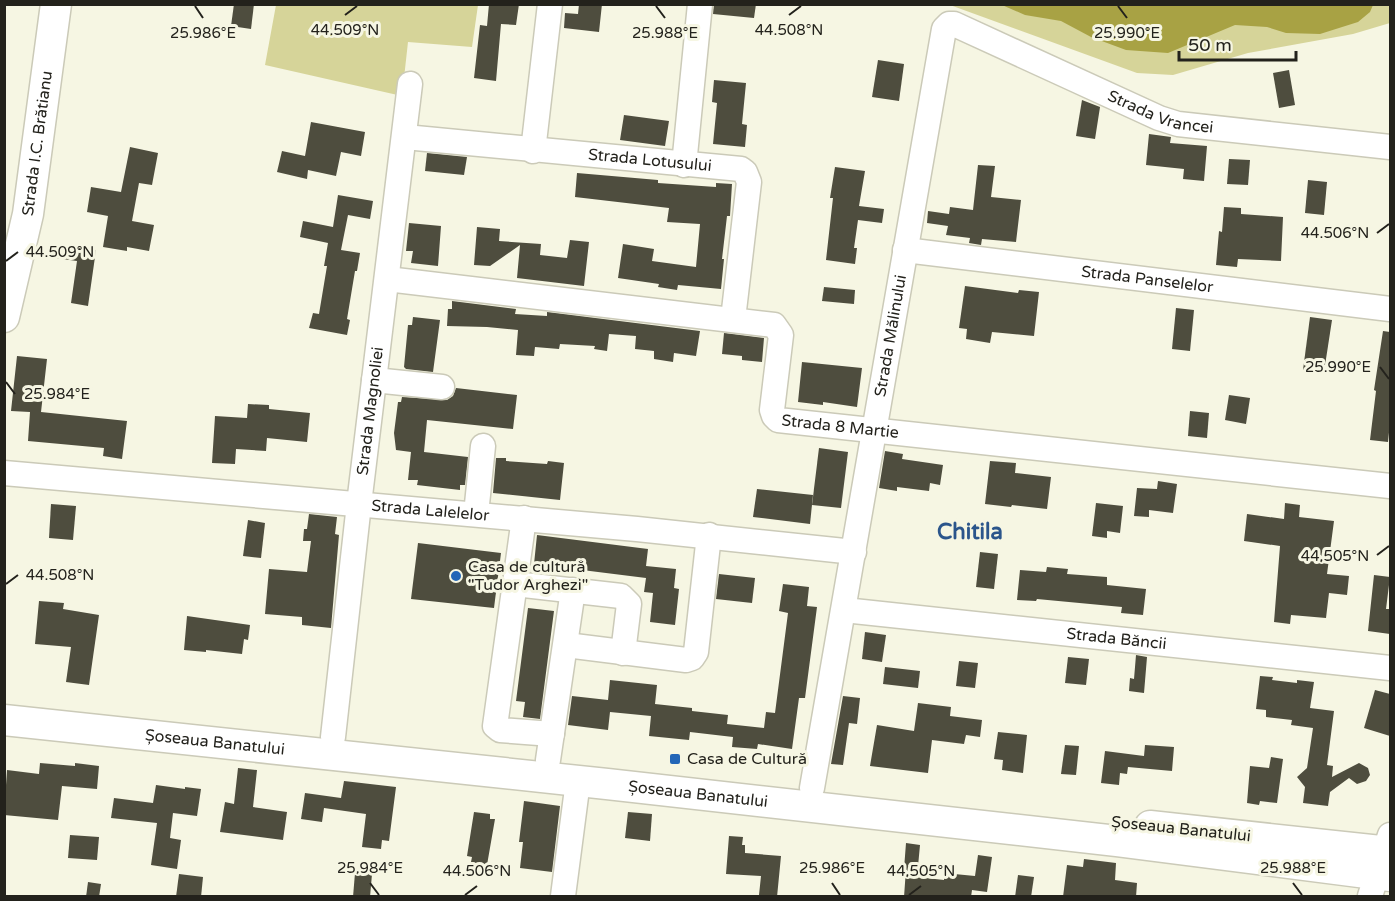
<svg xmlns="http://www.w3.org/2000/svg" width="1395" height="901" font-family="'Varela Round',sans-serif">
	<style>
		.green { fill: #d6d499 }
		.water { fill: #a8a244 }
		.building { fill: #4e4d3e }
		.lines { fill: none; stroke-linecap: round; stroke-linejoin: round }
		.minor-casing { stroke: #cbcab8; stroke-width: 27 }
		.major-casing { stroke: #cbcab8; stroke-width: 33 }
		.minor { stroke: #fff; stroke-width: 24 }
		.major { stroke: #fff; stroke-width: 30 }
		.ticks { fill: none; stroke: #23221c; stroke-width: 2 }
		.poi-dot { fill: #2366b7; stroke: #f6f6e3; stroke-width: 2 }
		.labels { text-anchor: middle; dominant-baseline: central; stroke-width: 6; stroke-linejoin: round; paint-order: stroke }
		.street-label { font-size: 16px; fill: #23221c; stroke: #f6f6e3 }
		.poi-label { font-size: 16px; fill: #23221c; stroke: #f6f6e3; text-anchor: start }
		.district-label { font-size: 22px; font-weight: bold; fill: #2b558b; stroke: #f6f6e3 }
		.ticks-label { font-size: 15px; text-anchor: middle; fill: #23221c; stroke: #f6f6e3; stroke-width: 6; stroke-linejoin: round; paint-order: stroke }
	</style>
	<rect width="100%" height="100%" fill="#f6f6e3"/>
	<g class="green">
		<polygon points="1390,4 1390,23 1353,34 1248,53 1173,75 1137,73 950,5"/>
		<polygon points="276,5 478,5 472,47 408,42 402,96 265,65"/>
	</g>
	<polygon class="water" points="1002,5 1373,5 1370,12 1358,22 1320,34 1286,33 1267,27 1235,25 1168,53 1126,50 1091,37 1061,21 1025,15"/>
	<g class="building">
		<polygon points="234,4 254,4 251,29 231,26"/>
		<polygon points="489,4 519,4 516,25 501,24 496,81 474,78 480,25 487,26"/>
		<polygon points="579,4 602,4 599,32 564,28 565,13 578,14"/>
		<polygon points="714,4 756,4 754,18 713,14"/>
		<polygon points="878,60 904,64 899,101 872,97"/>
		<polygon points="1289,70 1295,105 1279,108 1273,73"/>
		<polygon points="714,80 746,83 742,124 747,125 745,147 713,144 717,103 712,102"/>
		<polygon points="1082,100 1100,107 1095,139 1076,136"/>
		<polygon points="624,115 669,121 665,146 620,140"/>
		<polygon points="311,122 365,132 361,156 341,152 336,176 308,170 307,179 277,172 282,151 305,156"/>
		<polygon points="1149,134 1171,137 1170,143 1207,146 1204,181 1183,179 1184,169 1146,165"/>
		<polygon points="130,147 158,153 152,185 139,183 132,221 154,225 149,251 127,247 127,251 103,247 108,216 87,212 91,187 121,192"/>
		<polygon points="427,153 467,157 464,175 425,171"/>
		<polygon points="1229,159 1250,160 1248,185 1227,184"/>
		<polygon points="978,165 995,166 991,197 1021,200 1016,242 982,239 981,245 969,243 970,238 946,235 948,226 927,223 928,211 949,214 950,207 973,210"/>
		<polygon points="835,167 865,171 859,206 884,209 882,223 858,220 854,248 857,248 855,264 826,260 833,198 830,198"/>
		<polygon points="577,173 658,180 658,183 716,187 716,183 732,184 730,216 727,216 722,259 724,259 721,289 678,285 677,290 658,287 659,284 618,278 623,244 654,249 652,261 696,267 700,224 667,222 669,208 575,197"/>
		<polygon points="1308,180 1327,182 1324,215 1305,213"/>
		<polygon points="338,195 373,201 370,219 348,215 341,250 360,253 357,271 355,271 347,319 350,320 347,335 309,328 313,313 319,314 327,266 324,266 328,243 300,237 303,221 333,227"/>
		<polygon points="1224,207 1241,208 1241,214 1283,217 1281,261 1238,259 1237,267 1216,265 1219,231 1222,232"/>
		<polygon points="409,223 441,226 438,266 411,263 413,251 406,251"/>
		<polygon points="477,227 500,229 499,241 541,244 540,255 567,258 570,240 589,242 584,286 517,278 520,245 490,266 474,265"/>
		<polygon points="50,244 96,250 88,306 71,303 77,261 48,257"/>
		<polygon points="965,286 1018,293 1019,290 1039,292 1034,336 992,332 990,343 966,339 967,329 959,328"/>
		<polygon points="824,287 855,290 854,304 822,301"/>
		<polygon points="452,301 516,309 515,314 547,316 547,312 700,331 696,356 674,353 673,362 654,359 654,351 635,349 636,336 609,334 607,351 594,349 595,346 560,344 559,349 535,347 534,356 516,355 518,330 487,327 447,326 448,309 452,309"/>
		<polygon points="1176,308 1194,310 1190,351 1172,349"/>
		<polygon points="413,317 440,320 433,372 406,369 404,367 408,325 412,325"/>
		<polygon points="1310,317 1332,320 1324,372 1303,370"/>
		<polygon points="1383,331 1390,332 1390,423 1388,442 1370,440 1376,391 1374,390"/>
		<polygon points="724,333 764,338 762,362 742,360 742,356 722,354"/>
		<polygon points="17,356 47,359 41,412 127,421 122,459 103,456 104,448 28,441 30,412 11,411"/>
		<polygon points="802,362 862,368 857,407 823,402 823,405 798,402"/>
		<polygon points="456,388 517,395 513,429 427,420 424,452 468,457 465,485 460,485 460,490 417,485 418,480 408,480 411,452 396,450 394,433 398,402 401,402 402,397 447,400 453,396"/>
		<polygon points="1229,395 1250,398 1246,424 1225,420"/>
		<polygon points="248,404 269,405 269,409 310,413 307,442 267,438 266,451 236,449 235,464 212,463 215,416 247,418"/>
		<polygon points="1190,411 1209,413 1207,438 1188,436"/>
		<polygon points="819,448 848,452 841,508 812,505"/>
		<polygon points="885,451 903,454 902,459 943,465 940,485 930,483 929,491 897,487 897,491 879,488"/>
		<polygon points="496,458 506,458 506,461 547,464 548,461 564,463 560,500 493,493"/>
		<polygon points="990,461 1016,463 1015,473 1051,477 1047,509 1012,505 1011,507 985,504"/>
		<polygon points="1158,481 1177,484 1173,513 1149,510 1149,517 1134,516 1137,488 1157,489"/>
		<polygon points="757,489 813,495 810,524 753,517"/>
		<polygon points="1096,503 1123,506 1120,533 1107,531 1107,538 1092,536"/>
		<polygon points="1285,503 1300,505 1299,517 1334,521 1327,574 1349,576 1347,595 1329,593 1326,618 1291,615 1290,624 1274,622 1280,546 1244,541 1247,514 1284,519"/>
		<polygon points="51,504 76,506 73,540 49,538"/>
		<polygon points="309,514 337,517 335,534 339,535 331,628 302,625 302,617 265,614 269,569 307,572 311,541 303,541 304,529 307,529"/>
		<polygon points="248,520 265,523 261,558 243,556"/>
		<polygon points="537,535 648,549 646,566 676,569 674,588 679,589 675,625 650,622 653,593 644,592 646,578 534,564"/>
		<polygon points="418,543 501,553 494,608 411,599"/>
		<polygon points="980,552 998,554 994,589 976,587"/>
		<polygon points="1047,567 1068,569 1067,574 1107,577 1107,585 1146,589 1143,615 1121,613 1122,607 1037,599 1036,601 1017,600 1020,570 1046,572"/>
		<polygon points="719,574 755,578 752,603 716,599"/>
		<polygon points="1374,575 1390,577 1386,609 1390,609 1390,634 1368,631"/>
		<polygon points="783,584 809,587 807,606 817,607 805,698 799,698 792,749 758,744 757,749 732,747 733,737 690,732 689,740 649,736 651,716 610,712 608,730 568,725 572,696 608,700 610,680 657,685 655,704 692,708 692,711 728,715 727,724 764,728 766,712 775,713 788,613 779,611"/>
		<polygon points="39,601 64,603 63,609 99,615 89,685 66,682 71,647 35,644"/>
		<polygon points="528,608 554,611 540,719 523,717 525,702 516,701"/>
		<polygon points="187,616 250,625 248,640 244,639 242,654 206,650 206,652 184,650"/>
		<polygon points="865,632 886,635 882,662 862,659"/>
		<polygon points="1136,655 1147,657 1144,693 1129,691 1130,678 1134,679"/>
		<polygon points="1068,657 1089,659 1086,685 1065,683"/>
		<polygon points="959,661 978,663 975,688 956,686"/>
		<polygon points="885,667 920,671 918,688 883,684"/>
		<polygon points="1260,676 1273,677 1272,680 1297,683 1297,680 1314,682 1310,708 1334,711 1327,765 1333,766 1332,777 1359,763 1368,768 1370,775 1366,781 1357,784 1349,778 1330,792 1328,806 1303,803 1305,787 1297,777 1307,768 1313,728 1291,725 1292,720 1266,717 1266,710 1256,709"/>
		<polygon points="1375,690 1390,694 1390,736 1364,728"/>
		<polygon points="843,696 860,698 857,724 849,723 843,765 831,764"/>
		<polygon points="918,703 951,707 950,716 982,720 980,737 966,735 964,744 932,740 928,773 870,766 877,725 914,731"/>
		<polygon points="998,732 1027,735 1023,773 1002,770 1003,760 994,759"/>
		<polygon points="1065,745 1079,746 1076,775 1061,774"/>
		<polygon points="1145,745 1174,747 1172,771 1128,767 1127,774 1120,773 1119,785 1101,783 1105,751 1144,756"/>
		<polygon points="1271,757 1283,759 1277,803 1260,801 1259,805 1247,803 1250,766 1269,768"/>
		<polygon points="40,763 75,766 75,763 99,766 97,789 62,786 58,820 4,815 7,770 39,774"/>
		<polygon points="238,768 257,770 253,807 287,812 283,840 220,832 225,802 234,804"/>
		<polygon points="344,781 396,787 389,841 382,840 381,849 362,847 366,814 324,808 322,822 301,819 305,793 341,798"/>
		<polygon points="156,785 185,789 185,787 201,789 197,816 173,813 170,838 181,840 177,869 151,865 157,823 111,818 114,798 153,803"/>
		<polygon points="524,801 560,806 552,872 520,868 523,842 519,842"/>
		<polygon points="474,812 490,814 490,819 495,819 487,865 471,862 472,857 467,856"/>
		<polygon points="628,812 652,814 650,841 625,838"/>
		<polygon points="70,835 99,837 97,860 68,858"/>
		<polygon points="729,836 743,837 742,845 745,845 745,853 781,856 777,897 759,895 761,876 726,874"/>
		<polygon points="906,843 920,845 917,877 944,880 944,873 975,876 978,855 992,857 987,892 972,890 971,897 904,897 906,869 904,869"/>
		<polygon points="1084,859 1116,863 1115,880 1137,883 1136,897 1063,897 1067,865 1083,867"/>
		<polygon points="355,873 372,874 370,897 353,897"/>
		<polygon points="179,874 203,877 201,897 176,897"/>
		<polygon points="1018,875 1034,877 1031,897 1015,897"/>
		<polygon points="88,882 101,884 99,897 86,897"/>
	</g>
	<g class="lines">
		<g class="minor-casing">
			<g id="minor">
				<path id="s1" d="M405,137L741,169L745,172L749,182L733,319"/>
				<polyline points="533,151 550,4"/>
				<polyline points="684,165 700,4"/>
				<path id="s2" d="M905,250L1390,309"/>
				<path id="s3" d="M387,279L774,325L781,335L772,410L774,416L778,420L1390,486"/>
				<polyline points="374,380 442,387"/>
				<path id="s4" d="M4,473L637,529L854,552"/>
				<polyline points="476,514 483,446"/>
				<polyline points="524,518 495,726 500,730 552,734"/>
				<polyline points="515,584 621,596 629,604 623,653"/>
				<path id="s5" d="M844,610L1390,668"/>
				<polyline points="566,645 686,660 692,658 696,652 709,535"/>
				<path id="s6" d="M333,737L359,504L410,84"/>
				<polyline points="548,760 573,590"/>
				<path id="s7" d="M812,788L944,29L949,24H954L1159,118L1178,124L1390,147"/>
				<polyline points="563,896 578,781"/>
				<polyline points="1370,896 1390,835"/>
			</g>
		</g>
		<g class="major-casing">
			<g id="major">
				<path id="s8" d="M4,317L28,214L56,4"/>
				<path id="s9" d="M4,720L607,784L1117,841L1390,876"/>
				<polyline points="1150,826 1390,852"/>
			</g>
		</g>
		<use href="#minor" class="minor"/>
		<use href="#major" class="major"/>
	</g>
	<path class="ticks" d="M195,6L203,18M656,6L665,18M1118,6L1127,18M345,15L357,6M789,15L801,6M1377,233L1389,224M6,261L18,252M1380,367L1389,379M6,382L15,394M1377,555L1389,546M6,584L18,575M370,883L379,895M832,883L840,895M1293,883L1302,895M465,895L477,886M909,895L921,886"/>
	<g class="poi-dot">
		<circle cx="456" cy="576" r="6"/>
		<rect x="669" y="753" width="12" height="12" rx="3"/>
	</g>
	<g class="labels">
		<g class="street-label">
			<text stroke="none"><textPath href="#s7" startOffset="1008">Strada Vrancei</textPath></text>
			<text stroke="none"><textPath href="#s8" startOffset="177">Strada I.C. Brătianu</textPath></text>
			<text stroke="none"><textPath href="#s1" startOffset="246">Strada Lotusului</textPath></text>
			<text stroke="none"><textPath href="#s2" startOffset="244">Strada Panselelor</textPath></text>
			<text stroke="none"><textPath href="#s7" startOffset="459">Strada Mălinului</textPath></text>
			<text stroke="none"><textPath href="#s6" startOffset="328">Strada Magnoliei</textPath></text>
			<text stroke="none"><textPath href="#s3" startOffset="552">Strada 8 Martie</textPath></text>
			<text stroke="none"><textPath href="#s4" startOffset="428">Strada Lalelelor</textPath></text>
			<text stroke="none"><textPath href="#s5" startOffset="274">Strada Băncii</textPath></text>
			<text stroke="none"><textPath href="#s9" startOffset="212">Șoseaua Banatului</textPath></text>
			<text stroke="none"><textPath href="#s9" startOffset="698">Șoseaua Banatului</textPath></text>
			<text transform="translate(1181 829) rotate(6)">Șoseaua Banatului</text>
		</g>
		<g class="poi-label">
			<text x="468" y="567">Casa de cultură<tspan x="468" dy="18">"Tudor Arghezi"</tspan></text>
			<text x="687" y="759">Casa de Cultură</text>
		</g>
		<g class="district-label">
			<text x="970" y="532">Chitila</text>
		</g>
	</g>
	<g class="ticks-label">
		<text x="345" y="35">44.509°N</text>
		<text x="789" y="35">44.508°N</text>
		<text x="203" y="38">25.986°E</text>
		<text x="665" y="38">25.988°E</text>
		<text x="1127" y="38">25.990°E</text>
		<text x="1335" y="238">44.506°N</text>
		<text x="60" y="257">44.509°N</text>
		<text x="1338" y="372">25.990°E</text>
		<text x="57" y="399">25.984°E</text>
		<text x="1335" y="561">44.505°N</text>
		<text x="60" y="580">44.508°N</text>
		<text x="370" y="873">25.984°E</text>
		<text x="832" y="873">25.986°E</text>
		<text x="1293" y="873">25.988°E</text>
		<text x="477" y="876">44.506°N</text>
		<text x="921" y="876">44.505°N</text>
	</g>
	<rect width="1395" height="901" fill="none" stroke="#23221c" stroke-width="12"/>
	<path d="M1179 51v9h117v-9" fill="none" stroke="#23221c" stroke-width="3"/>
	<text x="1188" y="51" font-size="18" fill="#23221c" stroke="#f6f6e3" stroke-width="4.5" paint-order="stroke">50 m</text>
</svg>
